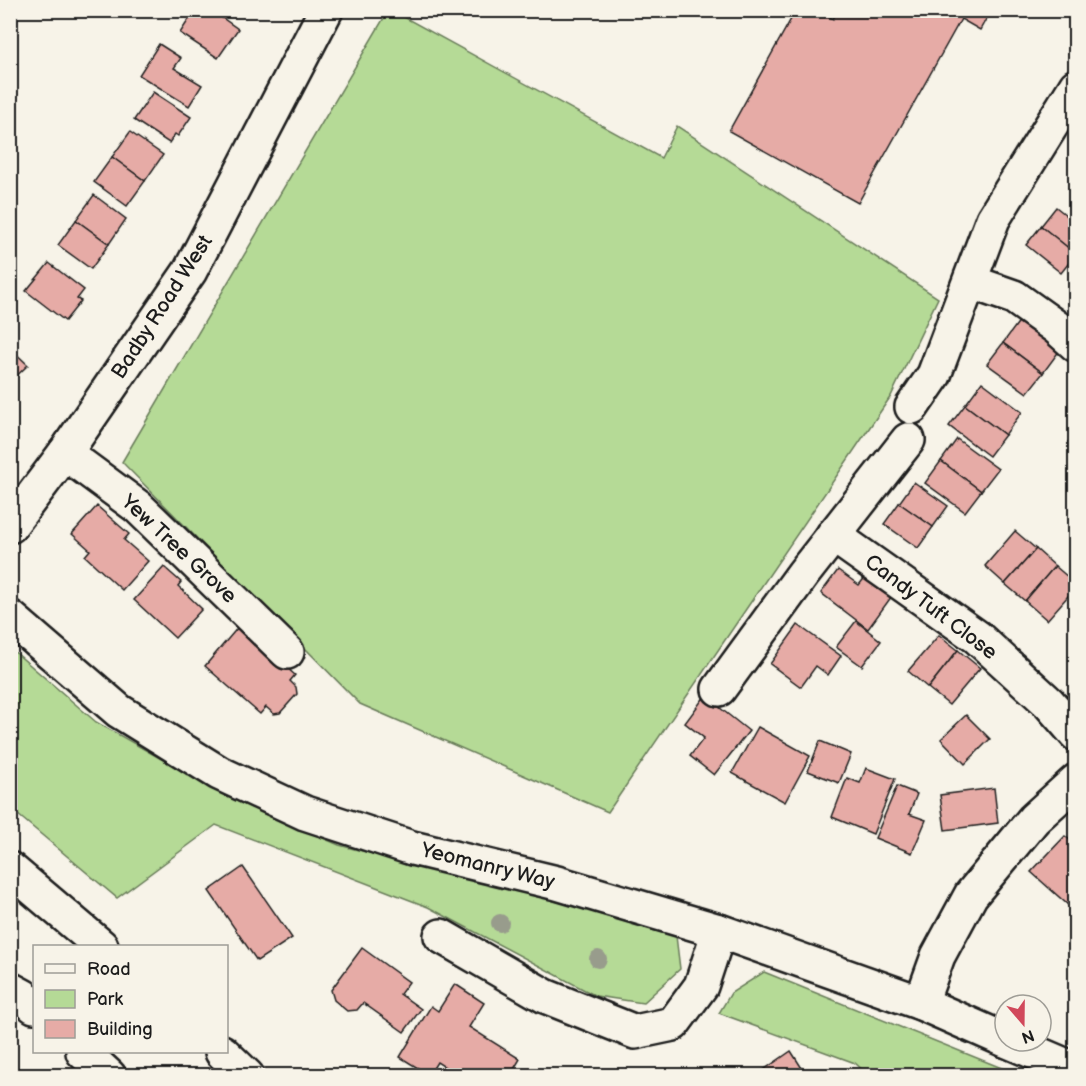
<svg xmlns="http://www.w3.org/2000/svg" width="1086" height="1086" font-family="'Balsamiq Sans',sans-serif">
	<style>
		.green { fill: #b5da96; stroke: #687b59; stroke-width: 1.5 }
		.building { fill: #e6aba6; stroke: #1c1c1c; stroke-width: 1.5 }
		.lines { fill: none; stroke-linecap: round; stroke-linejoin: round }
		.minor-casing { stroke: #1c1c1c; stroke-width: 38 }
		.minor { stroke: #f7f3e8; stroke-width: 33 }
		.tree { fill: #989c8c }
		.labels { text-anchor: middle; dominant-baseline: central; stroke-width: 5; stroke-linejoin: round; paint-order: stroke }
		.street-label { font-size: 21px; fill: #1c1c1c; stroke: #f7f3e8 }
	</style>
	<rect width="100%" height="100%" fill="#f7f3e8"/>
	<filter id="ink" filterUnits="userSpaceOnUse"><feTurbulence type="fractalNoise" baseFrequency=".0167" numOctaves="2"/><feDisplacementMap in="SourceGraphic" scale="12" xChannelSelector="R" yChannelSelector="G"/><feConvolveMatrix kernelMatrix="1 2 1 2 8 2 1 2 1" color-interpolation-filters="sRGB"/></filter>
	<g filter="url(#ink)">
		<g class="green">
			<polygon points="388,11 393,11 661,158 677,126 938,298 891,396 608,812 360,704 122,462"/>
			<polygon points="10,652 16,653 96,722 230,798 339,845 605,914 676,936 680,969 643,1003 596,996 428,907 216,825 117,898 11,809"/>
			<polygon points="764,972 1019,1075 868,1075 855,1063 719,1013 731,993"/>
		</g>
		<g class="building">
			<polygon points="195,10 211,10 238,29 218,58 180,33"/>
			<polygon points="796,10 819,10 833,19 838,10 991,10 980,30 961,19 858,203 729,131"/>
			<polygon points="159,44 181,58 174,68 202,85 189,106 139,75"/>
			<polygon points="153,92 191,117 178,136 175,134 169,143 134,120"/>
			<polygon points="130,132 163,155 145,181 112,157"/>
			<polygon points="112,157 145,181 127,206 94,182"/>
			<polygon points="94,195 126,219 109,244 76,220"/>
			<polygon points="1056,207 1076,223 1076,254 1041,226"/>
			<polygon points="76,220 109,244 91,269 58,245"/>
			<polygon points="1041,226 1076,254 1061,273 1026,245"/>
			<polygon points="49,263 84,290 77,299 81,301 65,321 26,291"/>
			<polygon points="1020,320 1060,350 1043,373 1003,343"/>
			<polygon points="1003,343 1043,373 1027,393 987,364"/>
			<polygon points="10,348 28,365 10,382"/>
			<polygon points="982,382 1022,412 1005,435 965,405"/>
			<polygon points="965,405 1005,435 989,456 949,426"/>
			<polygon points="1076,435 1076,449 1068,442"/>
			<polygon points="957,439 998,469 981,491 941,461"/>
			<polygon points="941,461 981,491 965,512 925,483"/>
			<polygon points="914,482 948,506 933,527 899,503"/>
			<polygon points="899,503 933,527 918,548 884,524"/>
			<polygon points="97,506 129,534 124,540 148,561 122,590 85,556 90,550 72,534"/>
			<polygon points="1015,531 1036,549 1005,584 985,566"/>
			<polygon points="1036,549 1055,566 1025,601 1005,584"/>
			<polygon points="1055,566 1076,584 1076,587 1047,620 1025,601"/>
			<polygon points="164,567 181,582 178,586 202,609 175,638 134,600"/>
			<polygon points="838,570 859,585 866,576 892,596 868,629 821,593"/>
			<polygon points="856,621 881,641 862,666 836,647"/>
			<polygon points="798,625 841,656 828,675 816,666 801,687 770,664"/>
			<polygon points="239,626 295,675 290,681 296,687 297,694 280,713 274,714 266,707 260,714 205,666"/>
			<polygon points="939,635 958,650 928,688 908,671"/>
			<polygon points="958,650 980,668 949,705 928,688"/>
			<polygon points="705,696 749,731 714,775 690,756 704,738 685,723"/>
			<polygon points="966,715 990,739 965,764 941,739"/>
			<polygon points="758,727 810,756 785,802 732,773"/>
			<polygon points="820,741 851,754 839,783 808,771"/>
			<polygon points="866,768 895,779 873,834 832,817 847,778 860,783"/>
			<polygon points="897,786 917,794 909,814 926,820 912,853 875,838"/>
			<polygon points="994,788 998,823 945,830 940,795"/>
			<polygon points="1065,836 1076,845 1076,912 1031,872"/>
			<polygon points="243,867 292,938 257,961 209,891"/>
			<polygon points="362,948 409,982 400,994 421,1009 404,1032 363,1003 357,1010 347,1011 334,1000 331,990"/>
			<polygon points="455,984 484,1003 469,1027 520,1059 510,1076 459,1076 437,1062 429,1075 400,1057 431,1006 438,1011"/>
			<polygon points="791,1051 807,1076 755,1076"/>
		</g>
		<g class="lines">
			<g class="minor-casing">
				<g id="minor">
					<polyline points="971,282 1014,297 1056,327 1076,345"/>
					<polyline points="912,407 934,375 993,219 1076,86"/>
					<polyline points="65,453 138,507 287,652"/>
					<polyline points="10,526 65,453 190,271 326,10"/>
					<polyline points="833,535 977,637 1049,703 1076,734"/>
					<polyline points="10,617 119,711 219,773 305,813 412,848 557,883 719,931 921,1003 1005,1040"/>
					<polyline points="719,689 803,574 908,440"/>
					<polyline points="10,869 101,946"/>
					<polyline points="441,936 545,996 635,1032 673,1024 701,986 719,931"/>
					<polyline points="10,989 23,996 34,1006"/>
					<polyline points="921,1003 938,956 971,895 1034,819 1076,781"/>
					<polyline points="1008,1041 1076,1070"/>
					<polyline points="83,1052 109,1076"/>
					<polyline points="222,1052 247,1076"/>
				</g>
			</g>
			<use href="#minor" class="minor"/>
		</g>
		<g class="tree">
			<circle cx="500" cy="923" r="9"/>
			<circle cx="598" cy="959" r="9"/>
		</g>
	</g>
	<g class="labels">
		<g class="street-label">
			<text transform="translate(162 307) rotate(-57)">Badby Road West</text>
			<text transform="translate(179 549) rotate(43)">Yew Tree Grove</text>
			<text transform="translate(931 607) rotate(37)">Candy Tuft Close</text>
			<text transform="translate(488 866) rotate(14)">Yeomanry Way</text>
		</g>
	</g>
	<rect width="1086" height="1086" fill="none" stroke="#f7f3e8" stroke-width="36"/>
	<rect x="18" y="18" width="1050" height="1050" fill="none" stroke="#1c1c1c" stroke-width="2" filter="url(#ink)"/>
	<rect x="33" y="945" width="195" height="108" fill="#f7f3e8" stroke="#9f9d96" stroke-width="1.5"/>
	<rect x="45" y="964" width="30" height="9" fill="#f7f3e8" stroke="#9f9d96" stroke-width="1.5"/>
	<text x="87" y="975" font-size="18" fill="#1c1c1c">Road</text>
	<rect x="45" y="990" width="30" height="18" fill="#b5da96" stroke="#9f9d96" stroke-width="1.5"/>
	<text x="87" y="1005" font-size="18" fill="#1c1c1c">Park</text>
	<rect x="45" y="1020" width="30" height="18" fill="#e6aba6" stroke="#9f9d96" stroke-width="1.5"/>
	<text x="87" y="1035" font-size="18" fill="#1c1c1c">Building</text>
	<g transform="translate(1023 1023) rotate(160)"><circle r="28" fill="#f7f3e8" stroke="#9f9d96" stroke-width="1.5"/>
	<path d="M0-4.5L10 22L0 15L-10 22Z" fill="#d1495b"/>
	<text y="-9" font-size="16" font-weight="bold" text-anchor="middle" fill="#1c1c1c">N</text>
	</g>
</svg>
